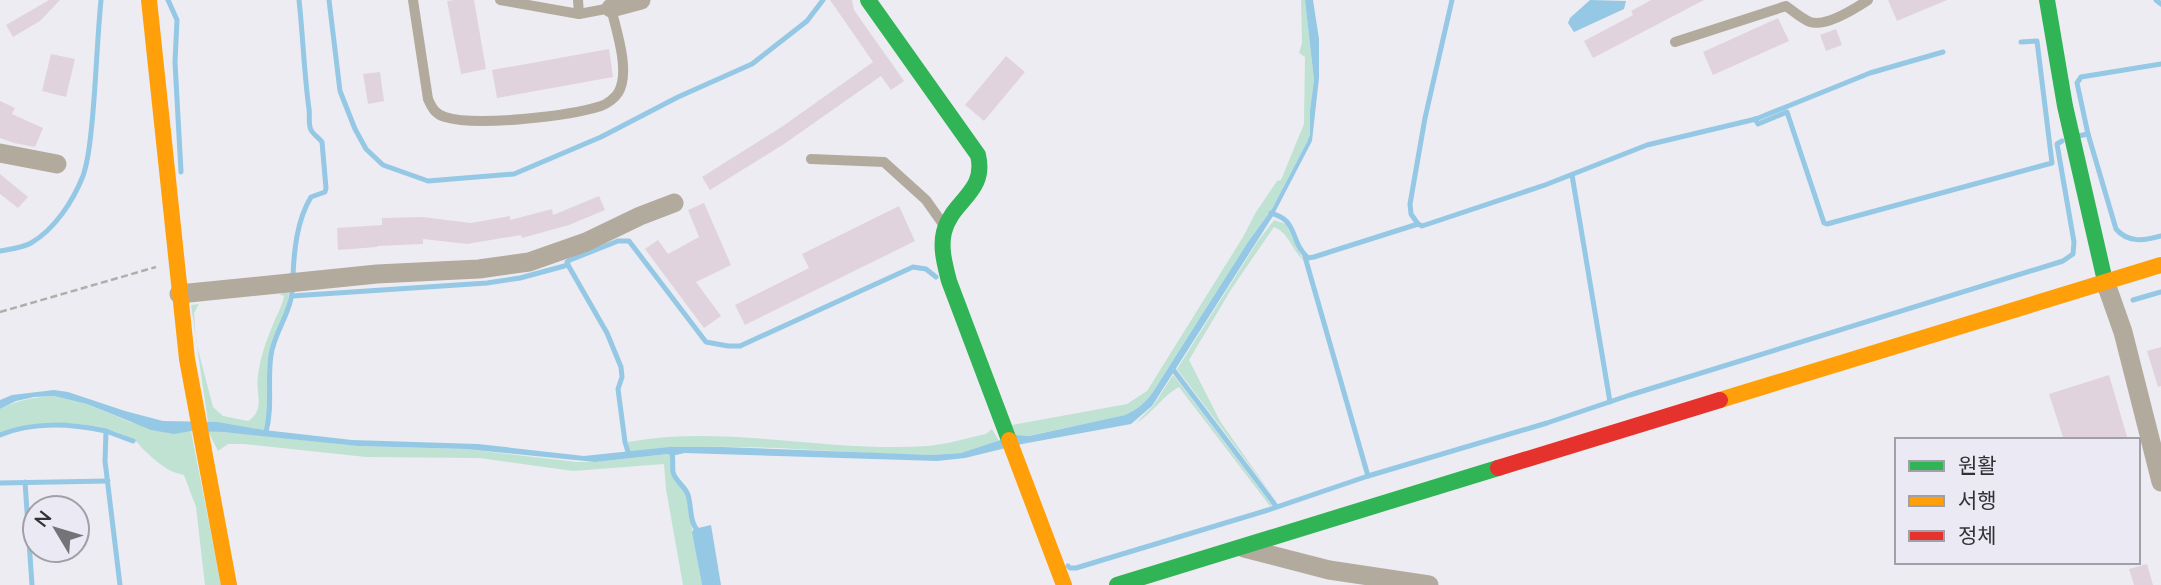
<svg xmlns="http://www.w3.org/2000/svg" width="2161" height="585" font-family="'Nunito Sans','Noto Sans KR',sans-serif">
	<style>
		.green { fill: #c0e2d2 }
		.water { fill: #94c8e4 }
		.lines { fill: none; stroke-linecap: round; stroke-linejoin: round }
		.stream { stroke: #94c8e4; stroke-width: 5 }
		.building { fill: #e1d3dd }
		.path { stroke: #b2ada9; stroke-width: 2.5; stroke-dasharray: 7 3.5; stroke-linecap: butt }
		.lane { stroke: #b2aa9d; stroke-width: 10 }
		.street { stroke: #b2aa9d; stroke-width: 19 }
		.fast { stroke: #30b455; stroke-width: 16 }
		.slow { stroke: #ff9f0a; stroke-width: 16 }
		.jam { stroke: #e5322d; stroke-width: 16 }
	</style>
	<rect width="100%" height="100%" fill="#edecf2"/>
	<g class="green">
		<path d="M1301,0H1305L1314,80L1310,110V136L1272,209L1248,242L1153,392C1145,403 1138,409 1125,415L1028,436L1016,435L1012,425L1127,404L1147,391L1243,237L1256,212L1277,181L1281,180L1304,124L1305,57L1299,53L1302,43Z"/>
		<path d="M1274,220L1286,224L1303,260C1292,250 1289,233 1274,227L1232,288L1189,360L1220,421L1277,502L1177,369L1258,241Z"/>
		<path d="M289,292C289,311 275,330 270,349C263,376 273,403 264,430L208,422L191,305L199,304L194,313L196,342L213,407L223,416L248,421C266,410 255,393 258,375C260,359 266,341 272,327C276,316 282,307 284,296L279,294Z"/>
		<path d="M1173,375L1178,381L1272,505L1270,506L1179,387C1162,396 1153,413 1136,423L1153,406Z"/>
		<path d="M54,396L87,404L132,423L191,431L221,585H205L196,507L184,475C167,472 156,461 144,450C140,446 137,441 132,439C97,419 36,419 0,434V409C18,400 34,397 54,396Z"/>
		<path d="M992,429L999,441L961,453L931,455C831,454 729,439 630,452L628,442C727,424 828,453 928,446C948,444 967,438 986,434Z"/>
		<polygon points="208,431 249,434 358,446 466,449 577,462 595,462 668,454 673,458 672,473 686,495 702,585 683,585 666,489 664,464 573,471 480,458 366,457 244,444 228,444 218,451"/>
	</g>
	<g class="water">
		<path d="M1305,0H1313L1319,39V78L1312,141L1273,216L1152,406L1131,424L1022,444L965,458L937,461L685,453L671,456L668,454L595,462L466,449L358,446L223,432L191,431L174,434L151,430L87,404L54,396L34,397L16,401L0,409V400L12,395L54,390L68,392L125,411L163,421L217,422L264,430L352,440L478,444L584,456L670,447H722L931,455L961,453L1016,435L1029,436L1125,415C1138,409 1145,403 1153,392L1248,242L1272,209L1307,142L1310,135V110L1314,80Z"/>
		<polygon points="1590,0 1626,1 1624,9 1574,32 1568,23 1570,18"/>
		<polygon points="711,525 721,585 702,585 692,532 694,529"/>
	</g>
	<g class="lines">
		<g class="stream">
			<polyline points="168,0 177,20 175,62 181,172"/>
			<polyline points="329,0 340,91 355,129 366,149 383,165 428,181 514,174 601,137 678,97 752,64 807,21 823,0"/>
			<polyline points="2156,0 2161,4"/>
			<polyline points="1755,119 1758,124 1787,112 1824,223 1827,224 2052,163 2037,41 2021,42"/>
			<path d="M2088,134L2116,229C2128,243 2144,241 2161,236"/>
			<polyline points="2078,136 2088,134 2077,83 2081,77 2161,64"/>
			<polyline points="1572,175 1610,402"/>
			<path d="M1271,213C1276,215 1283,217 1287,222C1296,232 1294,245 1308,258L1314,257L1418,224L1422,226L1545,185L1647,145L1756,119L1870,73L1943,52"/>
			<polyline points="1418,224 1411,214 1410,204 1425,118 1452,0"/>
			<path d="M0,251C10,249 22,248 31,243C55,229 73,201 83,176C89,159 90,141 92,123C96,82 97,41 101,0"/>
			<polyline points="1305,257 1368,476"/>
			<polyline points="568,265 607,333 621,367 622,377 618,389 625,442 629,455"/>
			<path d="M293,276C294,250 297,220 311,197L325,192L326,188L322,142C319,138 313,134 311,130C308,124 310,115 309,109C304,73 303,36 299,0"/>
			<polyline points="292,296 487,283 520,278 568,265 567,262 570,260 618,241 629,241 706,342 728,346 740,346 913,267 926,269 936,277"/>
			<polyline points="2133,300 2161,292"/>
			<polyline points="1172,368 1276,506"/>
			<path d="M266,432C273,406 267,381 271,355C274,333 290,314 292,293"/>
			<path d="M0,435C34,421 71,424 106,431"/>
			<path d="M671,449C674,457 672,463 673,472C675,481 685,486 688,495C692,508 689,523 699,532"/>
			<polyline points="25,482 32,585"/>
			<polyline points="0,483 108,481"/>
			<polyline points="1068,566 1070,568 1076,568 1268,510 1368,476 1547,423 1630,395 2063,261 2073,254 2074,242 2057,144 2062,141"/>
			<polyline points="120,585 105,461 106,431 133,441"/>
		</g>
	</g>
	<g class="building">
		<polygon points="49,0 60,0 40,21 13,37 6,25"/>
		<polygon points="454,0 474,0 486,69 461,74 447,1"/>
		<polygon points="830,0 852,0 854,10 904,81 891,90 881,76 784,144 710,190 702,177 783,126 873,62"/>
		<polygon points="1651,0 1704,0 1593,58 1584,41 1633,15 1631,11"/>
		<polygon points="1888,0 1947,0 1897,21"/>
		<polygon points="1778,18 1789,41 1713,75 1703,52"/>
		<polygon points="1836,29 1842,45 1826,51 1820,35"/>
		<polygon points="609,49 613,77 497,98 492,70"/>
		<polygon points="51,54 75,59 66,97 42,91"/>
		<polygon points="1006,56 1025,72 984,121 965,105"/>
		<polygon points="380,72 384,101 368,104 363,74"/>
		<polygon points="0,101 15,108 12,114 43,128 35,147 14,143 0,138"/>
		<polygon points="0,174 28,197 18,208 0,194"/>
		<polygon points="599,196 605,210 569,225 522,238 521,235 467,244 423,239 423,244 377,246 377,247 338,250 337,228 382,225 382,218 422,217 471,223 510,216 510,220 552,209 553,215"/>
		<polygon points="704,203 731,265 696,282 721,316 704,328 645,249 658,240 668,254 699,237 688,210"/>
		<polygon points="899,206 915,241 745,325 735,305 809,268 802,254"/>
		<polygon points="2161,347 2161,386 2158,387 2147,351"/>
		<polygon points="2109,375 2128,440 2064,440 2049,394"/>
		<polygon points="2147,564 2153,585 2134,585 2129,569"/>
	</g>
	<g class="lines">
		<polyline class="path" points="0,312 156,267"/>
		<g class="lane">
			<path d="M413,0L428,99C432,108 435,114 445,117C477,127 569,116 601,106C607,104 615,98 618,93C631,72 616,30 611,8L579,14L500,0"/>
			<polyline points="578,0 579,14"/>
			<path d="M1675,42L1786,6C1793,11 1802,19 1810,22C1826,27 1856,8 1868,0"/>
			<polyline points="811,159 884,162 926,200 943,224"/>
		</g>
		<g class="street">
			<polyline points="611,8 641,0"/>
			<polyline points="0,153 57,164"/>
			<polyline points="2105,281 2123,332 2161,482"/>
			<polyline points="179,294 377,274 479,269 529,262 586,242 640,216 674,203"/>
			<polyline points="1244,548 1329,570 1429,585"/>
		</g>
		<g class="fast">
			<path d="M868,0L978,155C987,193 952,200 944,232C940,248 945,265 949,281L1009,440"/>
			<polyline points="2047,0 2065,106 2105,281"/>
			<polyline points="1117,585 1498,468"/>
		</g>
		<g class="slow">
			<polyline points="149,0 187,359 229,585"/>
			<polyline points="1720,400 2161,265"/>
			<polyline points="1009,440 1064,585"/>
		</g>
		<polyline class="jam" points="1498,468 1720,400"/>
	</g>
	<rect x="1895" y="438" width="245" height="126" fill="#ebeaf4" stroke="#a1a0a8" stroke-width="2"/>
	<rect x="1909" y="461" width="35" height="10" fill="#30b455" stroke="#a1a0a8" stroke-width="2"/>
	<text x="1958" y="473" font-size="21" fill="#323236">원활</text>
	<rect x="1909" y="496" width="35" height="10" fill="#ff9f0a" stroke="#a1a0a8" stroke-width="2"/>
	<text x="1958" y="508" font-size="21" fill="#323236">서행</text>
	<rect x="1909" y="531" width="35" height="10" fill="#e5322d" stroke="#a1a0a8" stroke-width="2"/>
	<text x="1958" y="543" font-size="21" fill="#323236">정체</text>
	<g transform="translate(56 529) rotate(308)"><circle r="33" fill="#ebeaf4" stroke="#a1a0a8" stroke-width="2"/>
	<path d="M0-5L12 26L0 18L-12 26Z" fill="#737378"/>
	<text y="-10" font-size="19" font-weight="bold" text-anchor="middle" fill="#323236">N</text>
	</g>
</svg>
